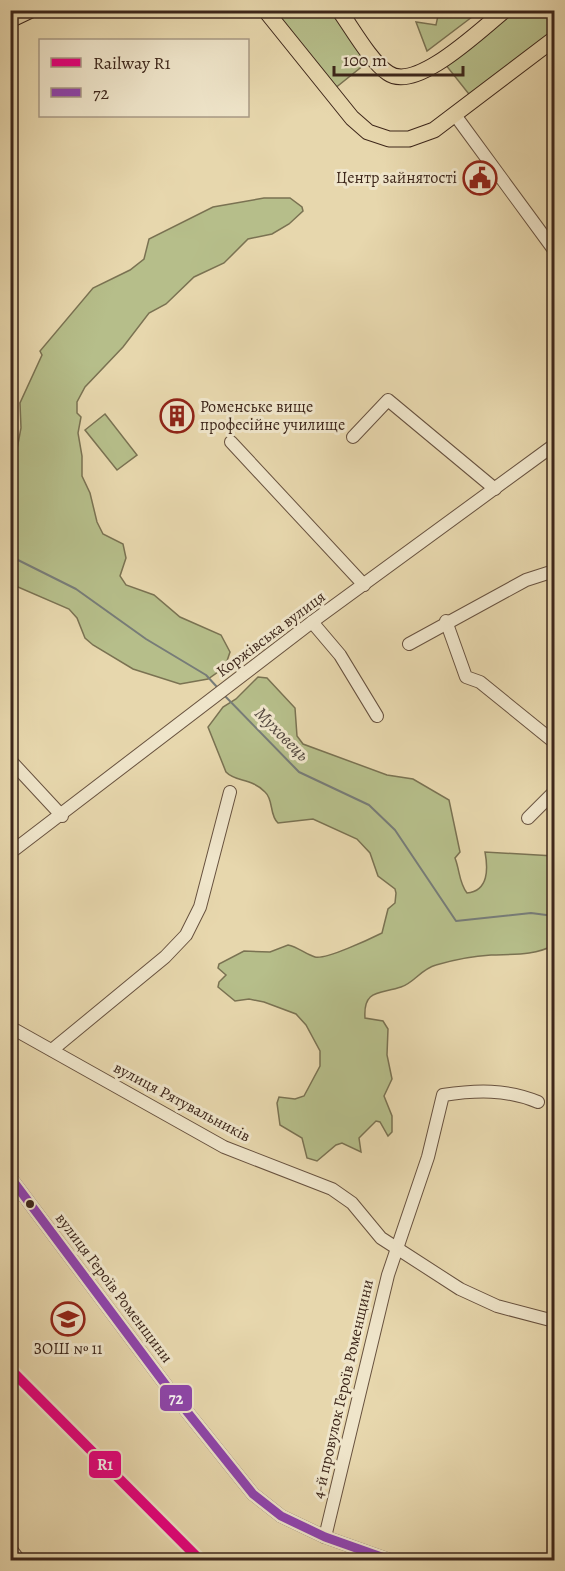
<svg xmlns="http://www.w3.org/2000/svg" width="565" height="1571" font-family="Alegreya,serif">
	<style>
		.green { fill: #b6be8a; stroke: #7a7252; stroke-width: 1.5 }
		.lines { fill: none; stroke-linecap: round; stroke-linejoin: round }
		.stream { stroke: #777c78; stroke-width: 2 }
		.minor-casing { stroke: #68523f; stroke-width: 14 }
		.major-casing { stroke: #3d261a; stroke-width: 17 }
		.minor { stroke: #efe5ca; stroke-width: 12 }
		.major { stroke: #e7d7ad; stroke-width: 15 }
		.bus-1-casing { stroke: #efe5ca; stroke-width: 14 }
		.bus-1 { stroke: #8e44ad; stroke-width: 9 }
		.rail-1-casing { stroke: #efe5ca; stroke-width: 15 }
		.rail-1 { stroke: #e5007d; stroke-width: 10 }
		.bus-dot { fill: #3d261a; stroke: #efe5ca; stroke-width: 2 }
		.labels { text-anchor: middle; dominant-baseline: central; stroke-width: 6; stroke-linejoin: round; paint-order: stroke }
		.poi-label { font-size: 16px; fill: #3d261a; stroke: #efe5ca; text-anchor: end }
		.street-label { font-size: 16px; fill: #3d261a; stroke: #efe5ca }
		.water-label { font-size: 18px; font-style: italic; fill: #554a41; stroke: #efe5ca }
		.line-badge { stroke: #efe5ca; stroke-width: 2 }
		.badge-label { font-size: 16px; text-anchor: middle; font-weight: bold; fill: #fff }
	</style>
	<rect width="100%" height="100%" fill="#e7d7ad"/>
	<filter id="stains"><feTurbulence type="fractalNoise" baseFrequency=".00333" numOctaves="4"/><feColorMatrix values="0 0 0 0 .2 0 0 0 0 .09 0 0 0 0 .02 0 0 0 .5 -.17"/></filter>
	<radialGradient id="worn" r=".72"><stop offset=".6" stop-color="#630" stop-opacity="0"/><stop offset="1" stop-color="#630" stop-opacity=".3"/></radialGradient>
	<g class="green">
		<polygon points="274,11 333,11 370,60 334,89"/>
		<polygon points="439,11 467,11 472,17 427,51 416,22 436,25"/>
		<polygon points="516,11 554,11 554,35 472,98 445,64"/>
		<polygon points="264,198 290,198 302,207 303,211 289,224 272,234 248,239 224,263 194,277 166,304 149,313 123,347 85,387 77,402 77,413 81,417 78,433 82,456 82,476 90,493 97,522 103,534 123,544 126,558 120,576 126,585 154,595 180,617 221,635 230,652 225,667 208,679 180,684 133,669 93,645 85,638 77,618 69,609 11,584 11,481 21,428 20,403 42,355 40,351 93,288 130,270 144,259 149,239 213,207"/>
		<polygon points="105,414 137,455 117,470 85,430"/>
		<path d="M258,677L267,678L295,708L297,736L303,744L387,775L413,779L449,800L460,852L455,858C460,871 459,883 467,893C489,891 488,868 485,852L554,856V945C534,956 513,954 491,955C473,956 453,960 436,965C421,969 414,983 401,987C380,994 363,989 365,1018L383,1021L388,1029L387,1055L392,1079L384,1096L392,1116V1132L388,1136L380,1122L376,1121L359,1138L361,1152L342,1143L336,1145L317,1161L307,1158L302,1138L280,1125L277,1103L279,1097L295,1099L304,1096L320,1066V1051L306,1025L296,1014L264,1002L249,999L235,1001L218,987L219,982L226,975L218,968L219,964L244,951L270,952L288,945C298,947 305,954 315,957C325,960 370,939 382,933L388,909L395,903L396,893L395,889L378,876L370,853L357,839L313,819L278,823C269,815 274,800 265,792C252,778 235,782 226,772L208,727L223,707L236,699Z"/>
	</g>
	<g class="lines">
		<g class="stream">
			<polyline points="10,556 76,589 146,639 206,675 217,687"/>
			<polyline points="223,694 299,772 369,805 395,830 456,921 531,913 554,916"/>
		</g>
		<g class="minor-casing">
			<g id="minor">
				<polyline points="455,115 554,250"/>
				<polyline points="353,437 388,400 495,489"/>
				<polyline points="231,442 364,585"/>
				<polyline points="446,621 466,677 480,682 554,742"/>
				<polyline points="312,622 340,655 377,716"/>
				<polyline points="409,644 526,580 554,571"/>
				<polyline points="10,760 62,816"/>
				<polyline points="528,818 554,792"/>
				<polyline points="10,853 312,622 554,445"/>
				<polyline points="10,1027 224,1147 332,1189 352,1203 381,1238 460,1289 497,1306 554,1321"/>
				<polyline points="52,1050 165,957 186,935 200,907 230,792"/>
				<polyline points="10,1177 168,1388 253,1494 281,1516 325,1537 390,1560"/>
				<path d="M325,1537L388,1275L428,1157L443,1095C476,1090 507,1089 538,1102"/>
				<polyline points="10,1548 19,1560"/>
			</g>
		</g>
		<g class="major-casing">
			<g id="major">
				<polyline points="265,10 352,118 368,132 389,139 409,139 434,130 554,39"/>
				<path d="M339,10C352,28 371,62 388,73C416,93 481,29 505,10"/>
				<polyline points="10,20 31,10"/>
			</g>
		</g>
		<use href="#minor" class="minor"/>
		<use href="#major" class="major"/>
		<g class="bus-1-casing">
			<polyline id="bus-1" points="10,1177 168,1388 253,1494 281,1516 325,1537 390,1560"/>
		</g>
		<use href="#bus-1" class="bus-1"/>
		<g class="rail-1-casing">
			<polyline id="rail-1" points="10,1369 200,1560"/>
		</g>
		<use href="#rail-1" class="rail-1"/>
	</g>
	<defs>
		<g id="civic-ring" transform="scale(1.725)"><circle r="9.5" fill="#efe5ca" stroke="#8f2418" stroke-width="1.5"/><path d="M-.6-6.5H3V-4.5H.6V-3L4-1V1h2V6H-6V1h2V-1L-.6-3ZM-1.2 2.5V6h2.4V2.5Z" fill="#8f2418"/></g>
		<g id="building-ring" transform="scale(1.725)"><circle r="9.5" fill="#efe5ca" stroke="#8f2418" stroke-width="1.5"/><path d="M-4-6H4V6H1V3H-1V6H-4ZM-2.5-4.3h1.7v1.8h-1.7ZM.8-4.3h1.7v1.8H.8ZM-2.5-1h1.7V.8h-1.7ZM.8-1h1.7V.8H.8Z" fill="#8f2418"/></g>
		<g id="school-ring" transform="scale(1.725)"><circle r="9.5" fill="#efe5ca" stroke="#8f2418" stroke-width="1.5"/><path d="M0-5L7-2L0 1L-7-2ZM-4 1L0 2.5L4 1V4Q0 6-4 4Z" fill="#8f2418"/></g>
	</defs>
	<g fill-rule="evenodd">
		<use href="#civic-ring" x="480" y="178"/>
		<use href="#building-ring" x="177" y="416"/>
		<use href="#school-ring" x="68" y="1319"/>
	</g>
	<circle class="bus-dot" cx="30" cy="1204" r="5"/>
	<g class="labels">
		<g class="poi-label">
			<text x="457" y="178">Центр зайнятості</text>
			<text x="200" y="407" text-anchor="start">Роменське вище<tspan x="200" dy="18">професійне училище</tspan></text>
			<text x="68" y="1349" text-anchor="middle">ЗОШ № 11</text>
		</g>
		<g class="street-label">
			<text transform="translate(271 634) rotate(-37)">Коржівська вулиця</text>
			<text transform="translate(182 1102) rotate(28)">вулиця Рятувальників</text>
			<text transform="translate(114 1288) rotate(53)">вулиця Героїв Роменщини</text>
			<text transform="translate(343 1389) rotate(-77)">4-й провулок Героїв Роменщини</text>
		</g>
		<g class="water-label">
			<text transform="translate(282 734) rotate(45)">Муховець</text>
		</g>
	</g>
	<g class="line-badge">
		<rect x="159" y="1384" width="34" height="28" rx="6" fill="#8e44ad"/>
		<rect x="88" y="1450" width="34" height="29" rx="6" fill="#e5007d"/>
	</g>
	<g class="badge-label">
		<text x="176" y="1404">72</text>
		<text x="105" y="1470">R1</text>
	</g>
	<rect width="565" height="1571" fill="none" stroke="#e7d7ad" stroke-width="36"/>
	<rect x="12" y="12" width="541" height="1547" fill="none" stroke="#3d261a" stroke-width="3"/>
	<rect x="18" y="18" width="529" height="1535" fill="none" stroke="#3d261a" stroke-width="1.5"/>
	<rect x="39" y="39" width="210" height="78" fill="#efe5ca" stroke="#a89984" stroke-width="1.5"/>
	<rect x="51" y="58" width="30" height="9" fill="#e5007d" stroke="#a89984" stroke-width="1.5"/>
	<text x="93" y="69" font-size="18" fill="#3d261a">Railway R1</text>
	<rect x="51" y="88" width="30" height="9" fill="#8e44ad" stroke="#a89984" stroke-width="1.5"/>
	<text x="93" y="99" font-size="18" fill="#3d261a">72</text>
	<path d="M334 66v9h129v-9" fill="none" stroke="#3d261a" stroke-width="3"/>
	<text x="343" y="66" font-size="18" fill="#3d261a" stroke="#efe5ca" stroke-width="4.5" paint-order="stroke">100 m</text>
	<rect width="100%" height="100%" filter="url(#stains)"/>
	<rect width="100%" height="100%" fill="url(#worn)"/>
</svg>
